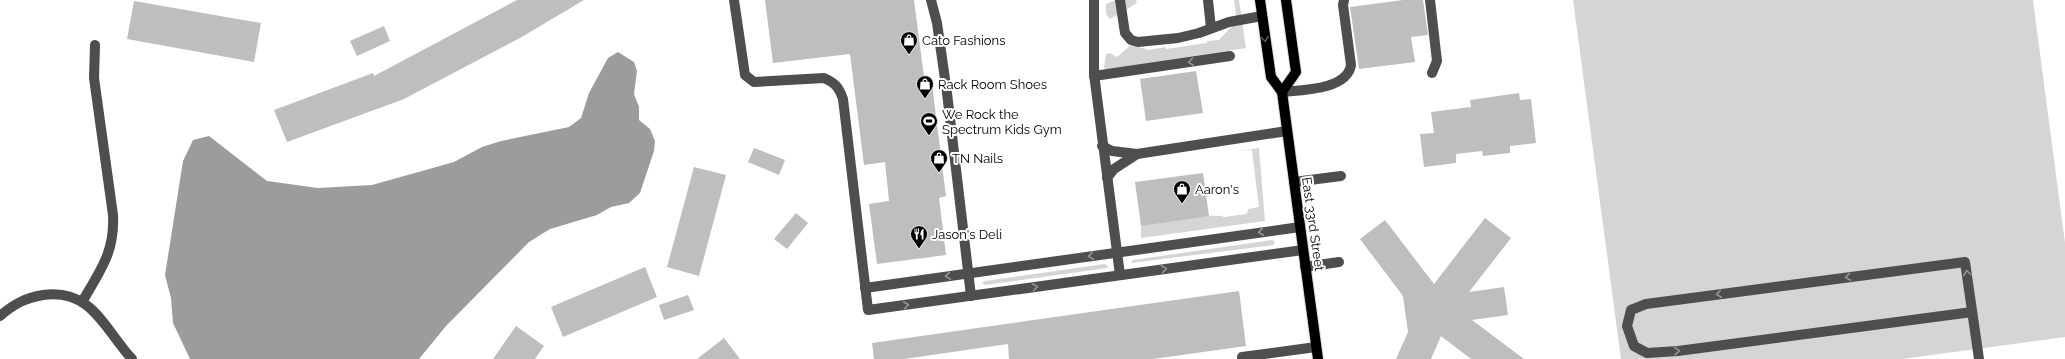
<svg xmlns="http://www.w3.org/2000/svg" width="2065" height="359" font-family="Raleway,sans-serif">
	<style>
		.green { fill: #d5d5d5 }
		.water { fill: #9c9c9c }
		.building { fill: #bebebe }
		.lines { fill: none; stroke-linecap: round; stroke-linejoin: round }
		.major-casing { stroke: #dbdbdb; stroke-width: 12 }
		.minor { stroke: #4e4e4e; stroke-width: 10 }
		.major { stroke: #000; stroke-width: 10 }
		.oneway { stroke: #595959 }
		.oneway2 { stroke: #959595 }
		.labels { text-anchor: middle; dominant-baseline: central; stroke-width: 4; stroke-linejoin: round; paint-order: stroke }
		.poi-label { font-size: 13px; fill: #000; stroke: #fff; text-anchor: start }
		.street-label { font-size: 13px; fill: #000; stroke: #fff }
	</style>
	<rect width="100%" height="100%" fill="#fff"/>
	<g class="green">
		<polygon points="1116,0 1136,0 1137,3 1110,19 1106,14 1106,4"/>
		<polygon points="1234,0 1239,0 1246,48 1106,70 1104,68 1106,54 1110,53 1117,57 1131,45 1149,50 1165,47 1166,49 1207,43 1207,41 1219,40 1237,21"/>
		<polygon points="1573,0 2033,0 2065,243 2065,337 1902,359 1621,359"/>
		<path d="M1259,148L1265,221L1141,238V226C1154,224 1218,212 1224,217L1247,214L1248,209L1259,207L1252,150L1239,151Z"/>
		<polygon points="1272,240 1275,242 1273,245 1131,263 1133,260"/>
		<polygon points="1105,264 1108,266 1107,268 985,285 982,283 985,281"/>
	</g>
	<polygon class="water" points="618,52 634,62 637,71 634,94 639,107 639,120 650,129 655,141 654,151 640,193 629,203 611,207 597,215 550,229 529,242 446,326 419,359 190,359 173,323 171,298 165,275 183,161 193,140 209,136 267,181 318,188 372,185 454,162 482,147 501,141 569,127 581,118 589,93 608,58"/>
	<g class="building">
		<polygon points="517,0 584,0 520,38 404,99 287,142 274,110 373,73 374,76"/>
		<polygon points="765,0 914,0 925,85 932,84 946,196 939,198 946,255 877,264 869,204 889,201 885,162 864,165 850,54 773,63"/>
		<polygon points="1403,0 1423,0 1428,35 1411,37 1415,62 1359,69 1350,7"/>
		<polygon points="134,1 261,23 254,62 127,39"/>
		<polygon points="384,26 390,41 357,56 350,41"/>
		<polygon points="1196,71 1203,113 1146,121 1140,79"/>
		<polygon points="1519,93 1520,100 1531,99 1536,143 1510,146 1510,153 1483,156 1482,151 1456,154 1456,163 1424,167 1420,134 1434,133 1431,112 1471,107 1470,100"/>
		<polygon points="754,148 785,160 779,175 748,162"/>
		<polygon points="694,167 726,175 699,276 667,267"/>
		<polygon points="1203,173 1209,216 1141,226 1135,182"/>
		<polygon points="796,213 808,223 787,249 774,239"/>
		<polygon points="1485,218 1511,238 1469,292 1504,287 1508,315 1472,320 1524,359 1471,359 1441,336 1431,359 1396,359 1408,332 1403,296 1360,239 1385,220 1434,284"/>
		<polygon points="645,267 657,297 563,337 551,307"/>
		<polygon points="1239,291 1246,346 1153,359 1009,359 1008,344 904,359 874,359 872,343"/>
		<polygon points="688,295 694,310 664,320 659,305"/>
		<polygon points="516,326 544,346 535,359 493,359"/>
		<polygon points="724,338 740,359 697,359"/>
	</g>
	<g class="lines">
		<g class="major-casing">
			<g id="major">
				<polyline points="1260,0 1271,77 1282,92 1318,359"/>
				<polyline points="1282,92 1296,72 1286,0"/>
			</g>
		</g>
		<g class="minor">
			<path d="M734,0L745,75L754,82L824,78C835,83 839,87 843,99L868,310L1303,250"/>
			<polyline points="931,0 937,23 947,93 971,296"/>
			<polyline points="1094,0 1094,74 1120,275"/>
			<polyline points="1120,0 1125,33 1131,40 1138,42 1178,38 1199,33 1229,22 1262,16"/>
			<polyline points="1208,0 1211,28"/>
			<polyline points="1430,0 1437,61 1432,73"/>
			<polyline points="1094,76 1230,56"/>
			<path d="M1282,92C1302,90 1347,90 1351,65L1343,5L1344,0"/>
			<polyline points="1102,146 1112,151 1137,154 1287,131"/>
			<polyline points="1107,178 1114,169 1137,154"/>
			<polyline points="1294,182 1341,176"/>
			<polyline points="1305,267 1339,262"/>
			<polyline points="865,288 1300,227"/>
			<path d="M82,302C100,271 115,252 113,215L94,78L95,45"/>
			<polyline points="1972,312 1678,351 1647,353 1634,346 1627,326 1631,310 1646,304 1965,262 1979,359"/>
			<path d="M0,316C14,304 25,298 43,295C92,288 105,330 132,359"/>
			<polyline points="1242,357 1316,347"/>
		</g>
		<use href="#major" class="major"/>
	</g>
	<defs><path id="oneway-chevron" d="M-2-3.5L2.5 0L-2 3.5" fill="none" stroke-width="1.6" stroke-linecap="round" stroke-linejoin="round"/></defs>
	<use class="oneway" href="#oneway-chevron" transform="translate(1265 39) rotate(82)"/>
	<g class="oneway2">
		<use href="#oneway-chevron" transform="translate(1191 62) rotate(172)"/>
		<use href="#oneway-chevron" transform="translate(1261 232) rotate(172)"/>
		<use href="#oneway-chevron" transform="translate(1091 256) rotate(172)"/>
		<use href="#oneway-chevron" transform="translate(1164 269) rotate(-8)"/>
		<use href="#oneway-chevron" transform="translate(1967 273) rotate(-98)"/>
		<use href="#oneway-chevron" transform="translate(948 276) rotate(172)"/>
		<use href="#oneway-chevron" transform="translate(1848 277) rotate(172)"/>
		<use href="#oneway-chevron" transform="translate(1035 287) rotate(-8)"/>
		<use href="#oneway-chevron" transform="translate(1719 294) rotate(172)"/>
		<use href="#oneway-chevron" transform="translate(906 305) rotate(-8)"/>
		<use href="#oneway-chevron" transform="translate(1677 351) rotate(-5)"/>
	</g>
	<defs>
		<g id="shop-pin" transform="scale(0.9)"><path d="M0 17L-7.5 6A9.5 9.5 0 1 1 7.5 6Z" fill="#000" stroke="#fff"/><path d="M-5-2.5h2.3a2.7 3.5 0 0 1 5.4 0H5L5.5 6h-11ZM-1.5-2.5h3a1.5 2.3 0 0 0-3 0Z" fill="#fff"/></g>
		<g id="stadium-pin" transform="scale(0.9)"><path d="M0 17L-7.5 6A9.5 9.5 0 1 1 7.5 6Z" fill="#000" stroke="#fff"/><path d="M0-5a6.5 5 0 1 0 0 10a6.5 5 0 1 0 0-10ZM-3.5-1.8h7v3.6h-7Z" fill="#fff"/></g>
		<g id="restaurant-pin" transform="scale(0.9)"><path d="M0 17L-7.5 6A9.5 9.5 0 1 1 7.5 6Z" fill="#000" stroke="#fff"/><path d="M-5-6h1v4h1v-4h1v4h1v-4h1v5L-1.5 .5V6h-2V.5L-5-1ZM5-6V6H3V1.5H1.5Q1.5-4 5-6Z" fill="#fff"/></g>
	</defs>
	<g fill-rule="evenodd">
		<use href="#shop-pin" x="909" y="40"/>
		<use href="#shop-pin" x="925" y="84"/>
		<use href="#stadium-pin" x="929" y="121"/>
		<use href="#shop-pin" x="939" y="158"/>
		<use href="#shop-pin" x="1182" y="189"/>
		<use href="#restaurant-pin" x="919" y="234"/>
	</g>
	<g class="labels">
		<g class="poi-label">
			<text x="922" y="40">Cato Fashions</text>
			<text x="938" y="84">Rack Room Shoes</text>
			<text x="942" y="114">We Rock the<tspan x="942" dy="15">Spectrum Kids Gym</tspan></text>
			<text x="952" y="158">TN Nails</text>
			<text x="1195" y="189">Aaron's</text>
			<text x="932" y="234">Jason's Deli</text>
		</g>
		<g class="street-label">
			<text transform="translate(1313 224) rotate(82)">East 33rd Street</text>
		</g>
	</g>
</svg>
